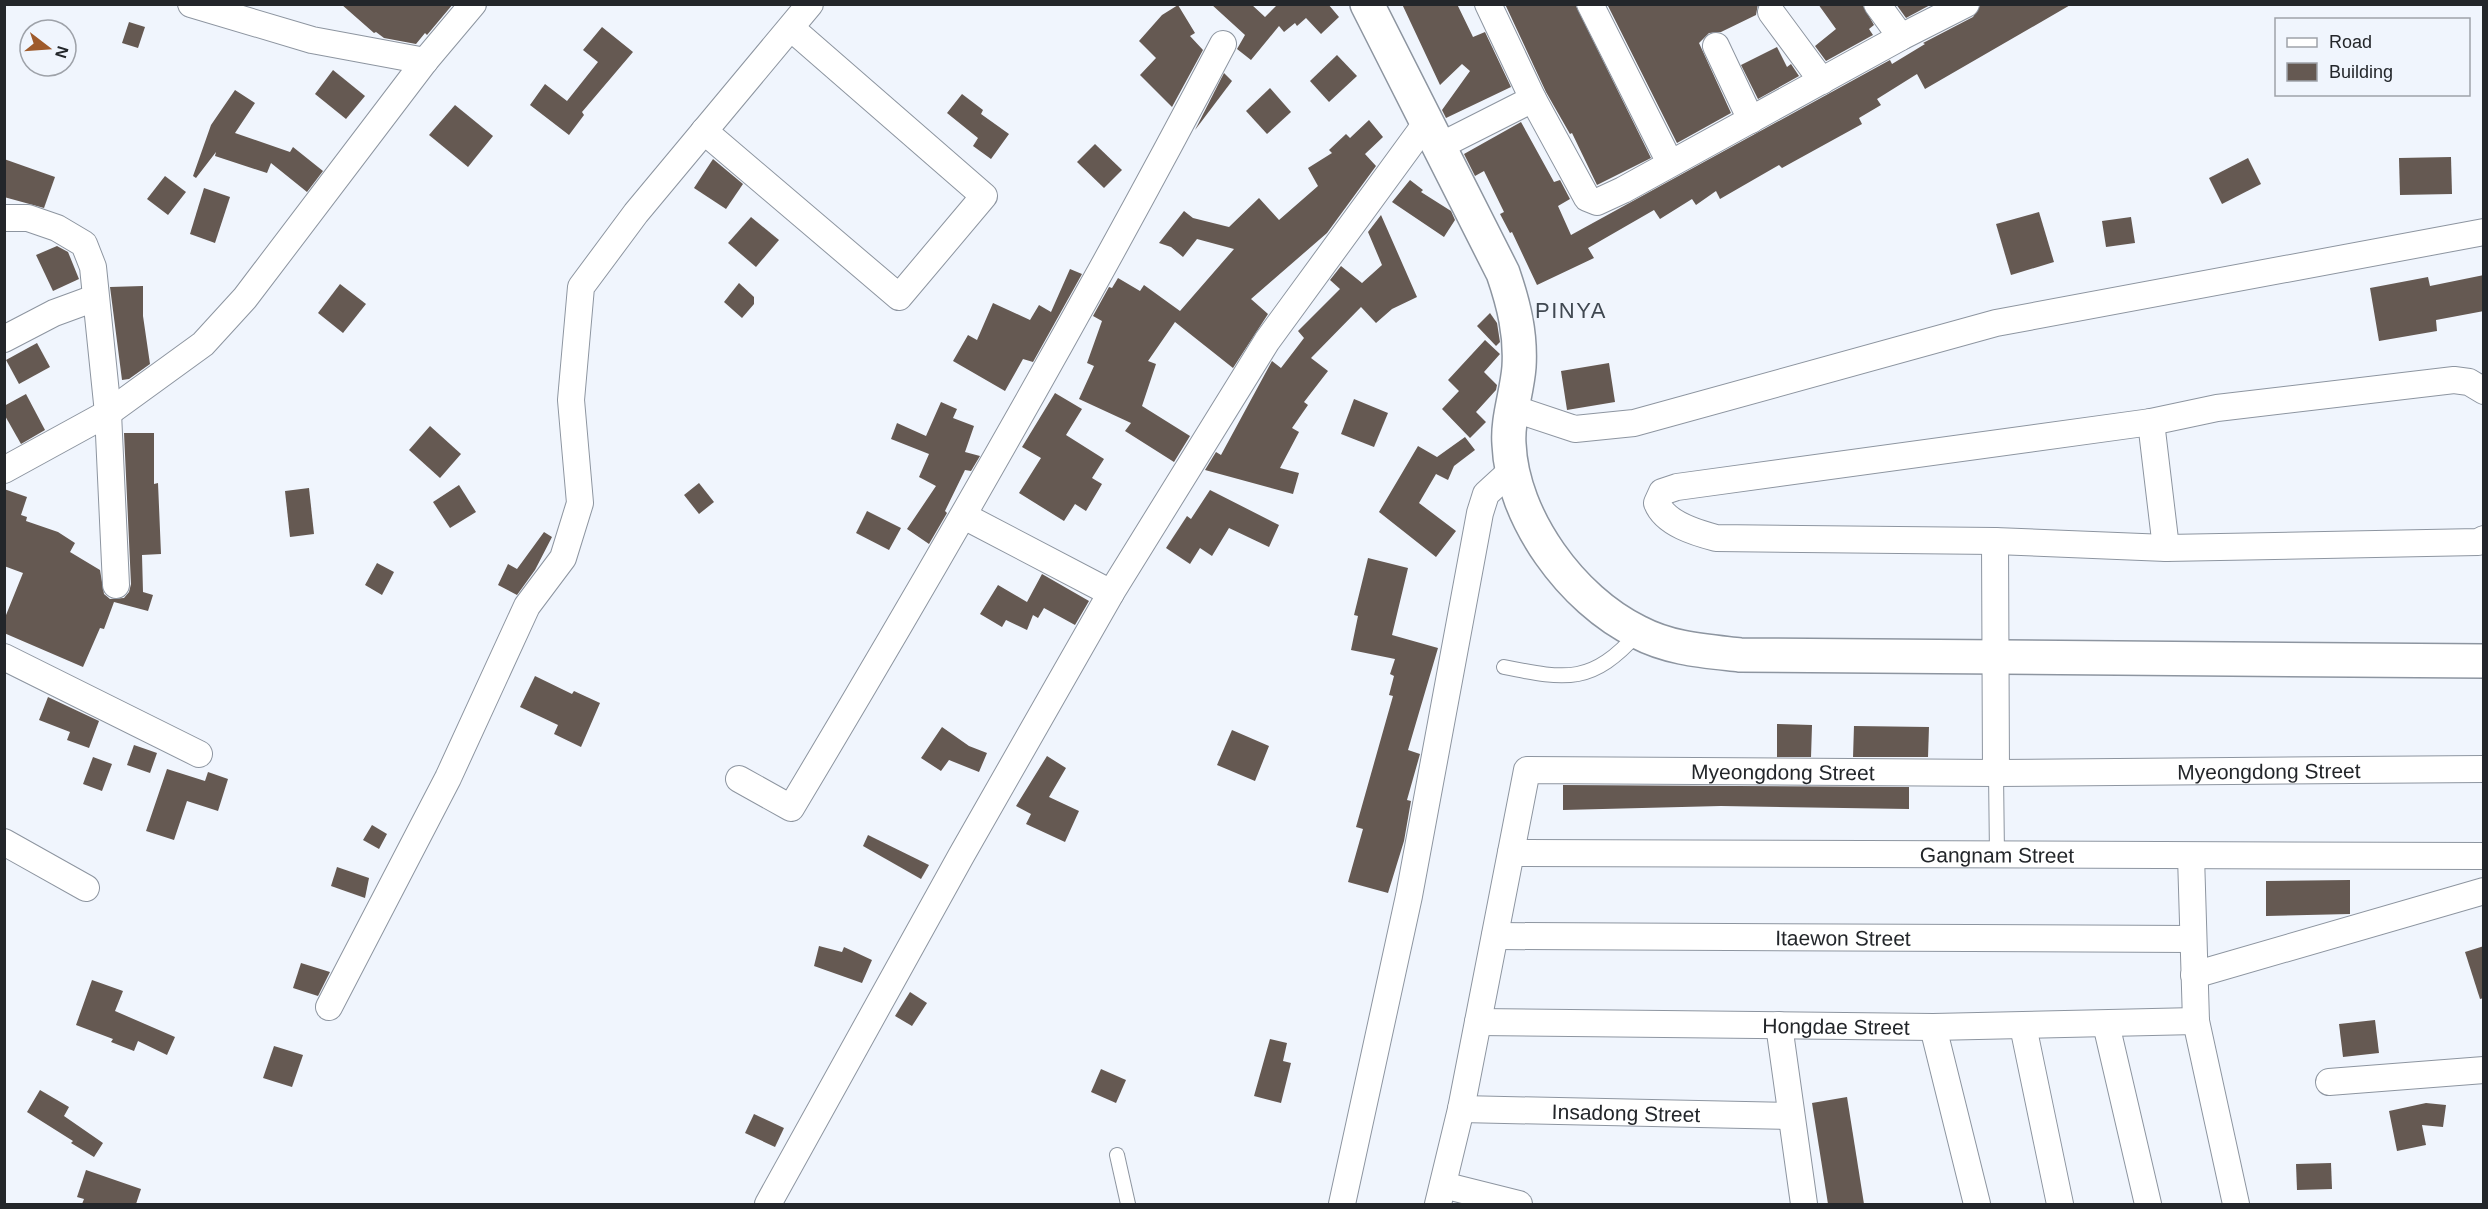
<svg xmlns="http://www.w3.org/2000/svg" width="2488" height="1209" font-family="Arial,sans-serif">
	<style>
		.building { fill: #655952 }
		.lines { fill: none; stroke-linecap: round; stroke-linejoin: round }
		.lane-casing { stroke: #8d95a0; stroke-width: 16 }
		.street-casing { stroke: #8d95a0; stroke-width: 28 }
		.secondary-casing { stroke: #8d95a0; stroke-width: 36 }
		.lane { stroke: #fff; stroke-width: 14 }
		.street { stroke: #fff; stroke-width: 26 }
		.secondary { stroke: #fff; stroke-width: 33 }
		.labels { text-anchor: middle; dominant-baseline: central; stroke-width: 6; stroke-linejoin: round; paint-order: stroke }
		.street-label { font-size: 21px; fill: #23262a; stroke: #f0f5fd }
		.neighbourhood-label { font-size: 22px; letter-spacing: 1.5px; fill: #404851; stroke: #f0f5fd }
	</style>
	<rect width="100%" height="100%" fill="#f0f5fd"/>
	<g class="building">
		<polygon points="341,4 453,4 427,35 425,33 416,44 384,38 376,32 374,33"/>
		<polygon points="1211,4 1251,4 1265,17 1278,4 1328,4 1339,17 1321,34 1306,18 1297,26 1295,23 1284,32 1279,26 1251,60 1237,49 1245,35"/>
		<polygon points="1402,4 1457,4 1473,37 1485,32 1511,87 1446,118 1442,110 1470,71 1462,64 1440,85"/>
		<polygon points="1505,4 1575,4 1651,158 1597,185 1572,133 1570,134 1546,92"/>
		<polygon points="1607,4 1758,4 1756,15 1721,32 1709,33 1699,43 1731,113 1677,143"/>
		<polygon points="1818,4 1862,4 1874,25 1869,29 1873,35 1826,61 1815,46 1836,29"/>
		<polygon points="1896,4 1932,4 1906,18"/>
		<polygon points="1981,4 2072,4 1925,89 1917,74 1877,99 1881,105 1859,118 1862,124 1782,168 1779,165 1720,199 1716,191 1696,205 1692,199 1660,219 1654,210 1588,248 1594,258 1537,285 1512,232 1510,233 1500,214 1504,212 1484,171 1475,176 1464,154 1521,122 1554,182 1560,180 1570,199 1558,206 1571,235 1890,60 1892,64 1925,44 1923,43 1973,17"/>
		<polygon points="1178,5 1195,33 1190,36 1203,50 1172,107 1140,75 1156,58 1139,41 1162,15"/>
		<polygon points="129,22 145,27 138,48 122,43"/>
		<polygon points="602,27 633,52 582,112 584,115 569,135 530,105 545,84 567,101 598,62 583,50"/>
		<polygon points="1777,47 1787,67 1791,64 1799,76 1758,99 1741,65"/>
		<polygon points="1337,55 1357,76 1329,102 1310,81"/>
		<polygon points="333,70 365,96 346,119 315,94"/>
		<polygon points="1224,73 1232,81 1195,130"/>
		<polygon points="1270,88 1291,112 1267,134 1246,111"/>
		<polygon points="235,90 255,103 235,133 290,152 293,147 323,171 307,192 271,163 267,173 215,156 216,152 196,178 193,176 211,125"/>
		<polygon points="962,94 983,110 981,114 1009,134 991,159 973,146 978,138 947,113"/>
		<polygon points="455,105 493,136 468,167 429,135"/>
		<polygon points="1369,120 1383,137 1365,154 1376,166 1327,233 1251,299 1268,314 1233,368 1175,322 1148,361 1156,364 1142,406 1190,436 1174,462 1125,431 1131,423 1079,399 1094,366 1087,363 1102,321 1093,316 1109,287 1112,288 1118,278 1140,291 1144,285 1180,311 1234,249 1197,239 1183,257 1171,247 1159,243 1184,211 1193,218 1229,227 1259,198 1279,220 1318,186 1308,168 1332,153 1329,150 1346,134 1350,138"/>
		<polygon points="1095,144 1122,170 1104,188 1077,162"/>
		<polygon points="2451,157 2452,194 2400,195 2399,158"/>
		<polygon points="2248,158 2261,184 2222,204 2209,178"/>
		<polygon points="4,159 55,177 44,208 4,197"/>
		<polygon points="713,159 743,184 726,209 694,188"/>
		<polygon points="165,176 186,192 168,215 147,199"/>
		<polygon points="1410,180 1423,190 1421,192 1451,211 1455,220 1444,237 1392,202"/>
		<polygon points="204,188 230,197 215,243 190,234"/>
		<polygon points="2039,212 2054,262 2011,275 1996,224"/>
		<polygon points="1381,215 1417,297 1392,309 1376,323 1361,307 1311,358 1328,371 1304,402 1308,405 1292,428 1299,432 1280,468 1299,473 1293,494 1205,470 1216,452 1221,455 1272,361 1281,368 1304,338 1298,331 1340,289 1330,280 1341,266 1362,283 1382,265 1368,232"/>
		<polygon points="751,217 779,240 756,267 728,243"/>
		<polygon points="2131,217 2135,243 2106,247 2102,221"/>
		<polygon points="57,246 68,252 79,279 53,291 36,255"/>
		<polygon points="1070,269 1082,274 1033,362 1023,359 1005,391 953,361 968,335 977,340 993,303 1030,320 1039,305 1051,312"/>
		<polygon points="2484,275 2484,311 2436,320 2437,331 2379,341 2370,288 2428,277 2430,286"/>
		<polygon points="739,283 754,297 754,304 742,318 724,302"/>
		<polygon points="340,284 366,304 343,333 318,313"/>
		<polygon points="143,286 143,316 150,364 129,379 122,380 110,287"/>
		<polygon points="1490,313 1497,323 1500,342 1496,346 1477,326"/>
		<polygon points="1485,340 1500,354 1484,372 1497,385 1496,390 1476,412 1486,422 1470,438 1442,409 1459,391 1448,380"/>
		<polygon points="37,343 50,367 19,384 6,360"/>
		<polygon points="1609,363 1615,402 1567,410 1561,371"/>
		<polygon points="1055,393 1082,409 1066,435 1104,459 1092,478 1102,484 1086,511 1075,504 1064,521 1019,493 1041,458 1022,447"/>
		<polygon points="26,394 45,430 21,444 4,414 4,406"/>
		<polygon points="1354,399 1388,413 1374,447 1341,434"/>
		<polygon points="941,402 957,409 953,418 974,426 965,452 980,456 971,471 965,470 945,511 947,513 929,544 907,529 936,486 919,477 929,454 891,439 897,423 926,436"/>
		<polygon points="430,426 461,454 440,478 409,450"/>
		<polygon points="124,433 154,433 154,484 158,483 161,554 142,555 143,592 153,595 148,611 114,602 104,629 100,628 83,667 4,633 4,620 23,573 4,566 4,489 27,497 21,515 27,517 26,521 58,532 75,543 70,552 100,570 104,594 110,599 124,598 129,592 131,584"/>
		<polygon points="1465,437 1475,450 1454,466 1448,480 1436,474 1419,503 1456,531 1436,557 1379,512 1418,446 1437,457"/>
		<polygon points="699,483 714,502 699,514 684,495"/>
		<polygon points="459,485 476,512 450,528 433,502"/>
		<polygon points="309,488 314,534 290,537 285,491"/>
		<polygon points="1210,490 1279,525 1269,547 1229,528 1212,556 1200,548 1190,564 1166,548 1187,516 1191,519"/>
		<polygon points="867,511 901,528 889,550 856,533"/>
		<polygon points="544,532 552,537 535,570 517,595 498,585 508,564 517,569"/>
		<polygon points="1368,558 1408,568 1392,635 1438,648 1408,750 1420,754 1407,800 1411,801 1404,841 1388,893 1348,882 1363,829 1356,827 1393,696 1389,695 1394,676 1390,674 1395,659 1351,650 1358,616 1354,615"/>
		<polygon points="377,563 394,572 382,595 365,585"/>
		<polygon points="1042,574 1089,601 1075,625 1044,608 1038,618 1033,615 1027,630 1006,620 1002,627 980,614 998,585 1027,602"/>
		<polygon points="535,676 572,694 574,691 600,703 581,747 554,734 558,725 520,707"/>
		<polygon points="48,697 99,721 89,748 67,740 70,732 39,720"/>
		<polygon points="1777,724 1812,725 1811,757 1777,757"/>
		<polygon points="1854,726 1929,727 1928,757 1853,757"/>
		<polygon points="942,727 969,746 987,753 979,772 949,760 941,771 921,758"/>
		<polygon points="1232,730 1269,746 1255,781 1217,765"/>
		<polygon points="134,745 157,753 150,773 127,765"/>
		<polygon points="1047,756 1066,768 1049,797 1079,811 1065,842 1026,824 1031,814 1016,806"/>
		<polygon points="93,757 112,764 102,791 83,784"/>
		<polygon points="167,769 205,781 208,772 228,779 218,811 187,801 174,840 146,831"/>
		<polygon points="1563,785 1909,787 1909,809 1721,806 1563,810"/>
		<polygon points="372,825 387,834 379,849 363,840"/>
		<polygon points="868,835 929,865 921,879 863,846"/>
		<polygon points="337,867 369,878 365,898 331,886"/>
		<polygon points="2350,880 2350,914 2266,916 2266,881"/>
		<polygon points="819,946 842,952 844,947 872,960 862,983 814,966"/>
		<polygon points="2484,946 2484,998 2480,999 2465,952"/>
		<polygon points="301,963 330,972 318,996 293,988"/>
		<polygon points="92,980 123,991 115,1011 175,1037 167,1055 138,1041 134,1051 111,1042 113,1039 76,1025"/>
		<polygon points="910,992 927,1003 912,1026 895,1016"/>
		<polygon points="2375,1020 2379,1053 2343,1057 2339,1024"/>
		<polygon points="1270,1039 1287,1043 1283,1061 1291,1063 1281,1103 1254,1096"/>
		<polygon points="274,1046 303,1055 292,1087 263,1078"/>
		<polygon points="1101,1069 1126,1080 1116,1103 1091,1092"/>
		<polygon points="40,1090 69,1107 64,1116 103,1143 94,1157 71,1143 73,1141 27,1112"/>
		<polygon points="1847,1097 1864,1204 1828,1204 1812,1103"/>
		<polygon points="2426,1103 2446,1105 2443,1127 2422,1125 2426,1145 2397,1151 2389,1111"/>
		<polygon points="754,1114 784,1128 775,1147 745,1133"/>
		<polygon points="2331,1163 2332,1189 2297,1190 2296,1164"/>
		<polygon points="86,1170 141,1189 136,1204 82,1204 84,1199 77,1197"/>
	</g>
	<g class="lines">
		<g class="lane-casing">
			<g id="lane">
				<path d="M1504,667C1568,680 1592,684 1638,633"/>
				<polyline points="1996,773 1997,855"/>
				<polyline points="1117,1155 1128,1204"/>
			</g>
		</g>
		<g class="street-casing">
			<g id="street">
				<polyline points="191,4 312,40 425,61"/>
				<polyline points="1488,4 1533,99 1587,198 1597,202 1623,190 1901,37 1966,4"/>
				<polyline points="1590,4 1670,163"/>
				<polyline points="1877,4 1901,37"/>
				<polyline points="1771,12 1822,81"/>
				<polyline points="1716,46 1751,120"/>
				<polyline points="704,131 899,297 984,196 791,28"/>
				<polyline points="1440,146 1533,99"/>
				<polyline points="4,218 28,218 57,228 84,244 93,267 108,413 116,585"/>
				<polyline points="4,339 54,313 95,298"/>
				<path d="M2484,391L2469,382L2454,380L2217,408L2151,422L1677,487L1662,492L1657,503C1665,524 1697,533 1716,538L1995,541L2166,548L2478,542L2484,539"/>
				<polyline points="1512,408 1575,429 1634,423 1996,323 2484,232"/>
				<polyline points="2151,422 2166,548"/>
				<polyline points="4,470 108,413 203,344 245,298 425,61 473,4"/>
				<polyline points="964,516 1111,593"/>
				<polyline points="1995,541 1996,773"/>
				<polyline points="4,657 199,754"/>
				<path d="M739,779L791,808C942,556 1087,303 1223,44"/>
				<polyline points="4,842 86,888"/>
				<path id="s1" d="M1511,853L2484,856"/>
				<polyline points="2191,856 2196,1021 2236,1204"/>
				<path id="s2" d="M1495,936L2192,939"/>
				<polyline points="2194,975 2484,891"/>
				<polyline points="329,1007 448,778 527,606 563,558 580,503 571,400 581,287 636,213 810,4"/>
				<path id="s3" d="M1478,1022L1933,1027L2196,1021"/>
				<polyline points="2106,1024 2148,1204"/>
				<polyline points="1779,1025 1804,1204"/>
				<polyline points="2023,1026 2060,1204"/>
				<polyline points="1933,1027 1977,1204"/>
				<polyline points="2329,1082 2484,1070"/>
				<path id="s4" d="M1461,1109L1791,1116"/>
				<polyline points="1443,1185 1519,1204"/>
				<polyline points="768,1204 961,856 1111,593 1267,341 1427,122"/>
				<polyline points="1342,1204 1409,896 1480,513 1486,494 1510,472"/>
				<path id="s5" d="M1438,1204L1461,1109L1527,770L1996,773L2484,769"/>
			</g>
		</g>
		<g class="secondary-casing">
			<path id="secondary" d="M1367,4L1503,273C1514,305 1521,334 1519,367C1517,393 1507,419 1509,444C1512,518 1572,600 1638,632C1670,649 1705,651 1740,655L2484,661"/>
		</g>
		<use href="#lane" class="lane"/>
		<use href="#street" class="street"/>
		<use href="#secondary" class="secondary"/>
	</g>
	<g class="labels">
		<g class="street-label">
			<text stroke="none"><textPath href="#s5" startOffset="1185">Myeongdong Street</textPath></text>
			<text stroke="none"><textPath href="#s5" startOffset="699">Myeongdong Street</textPath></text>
			<text stroke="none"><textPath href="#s1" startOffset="486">Gangnam Street</textPath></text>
			<text stroke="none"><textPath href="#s2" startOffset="348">Itaewon Street</textPath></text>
			<text stroke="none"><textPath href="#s3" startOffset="358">Hongdae Street</textPath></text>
			<text stroke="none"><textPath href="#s4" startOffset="165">Insadong Street</textPath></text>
		</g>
		<g class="neighbourhood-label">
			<text x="1571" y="310">PINYA</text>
		</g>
	</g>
	<rect width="2488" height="1209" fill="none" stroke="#23262a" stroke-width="12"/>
	<rect x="2275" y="18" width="195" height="78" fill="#f0f5fd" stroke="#9ea2a9" stroke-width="1.5"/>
	<rect x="2287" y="38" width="30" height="9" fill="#ffffff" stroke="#9ea2a9" stroke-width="1.5"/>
	<text x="2329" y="48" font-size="18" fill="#23262a">Road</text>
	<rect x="2287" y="63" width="30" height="18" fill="#655952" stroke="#9ea2a9" stroke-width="1.5"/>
	<text x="2329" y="78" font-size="18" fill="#23262a">Building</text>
	<g transform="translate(48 48) rotate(107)"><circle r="28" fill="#f0f5fd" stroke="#9ea2a9" stroke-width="1.5"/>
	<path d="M0-4.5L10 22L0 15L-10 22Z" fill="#9e5a2b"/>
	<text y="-9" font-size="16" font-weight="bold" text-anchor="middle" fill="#23262a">N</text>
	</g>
</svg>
